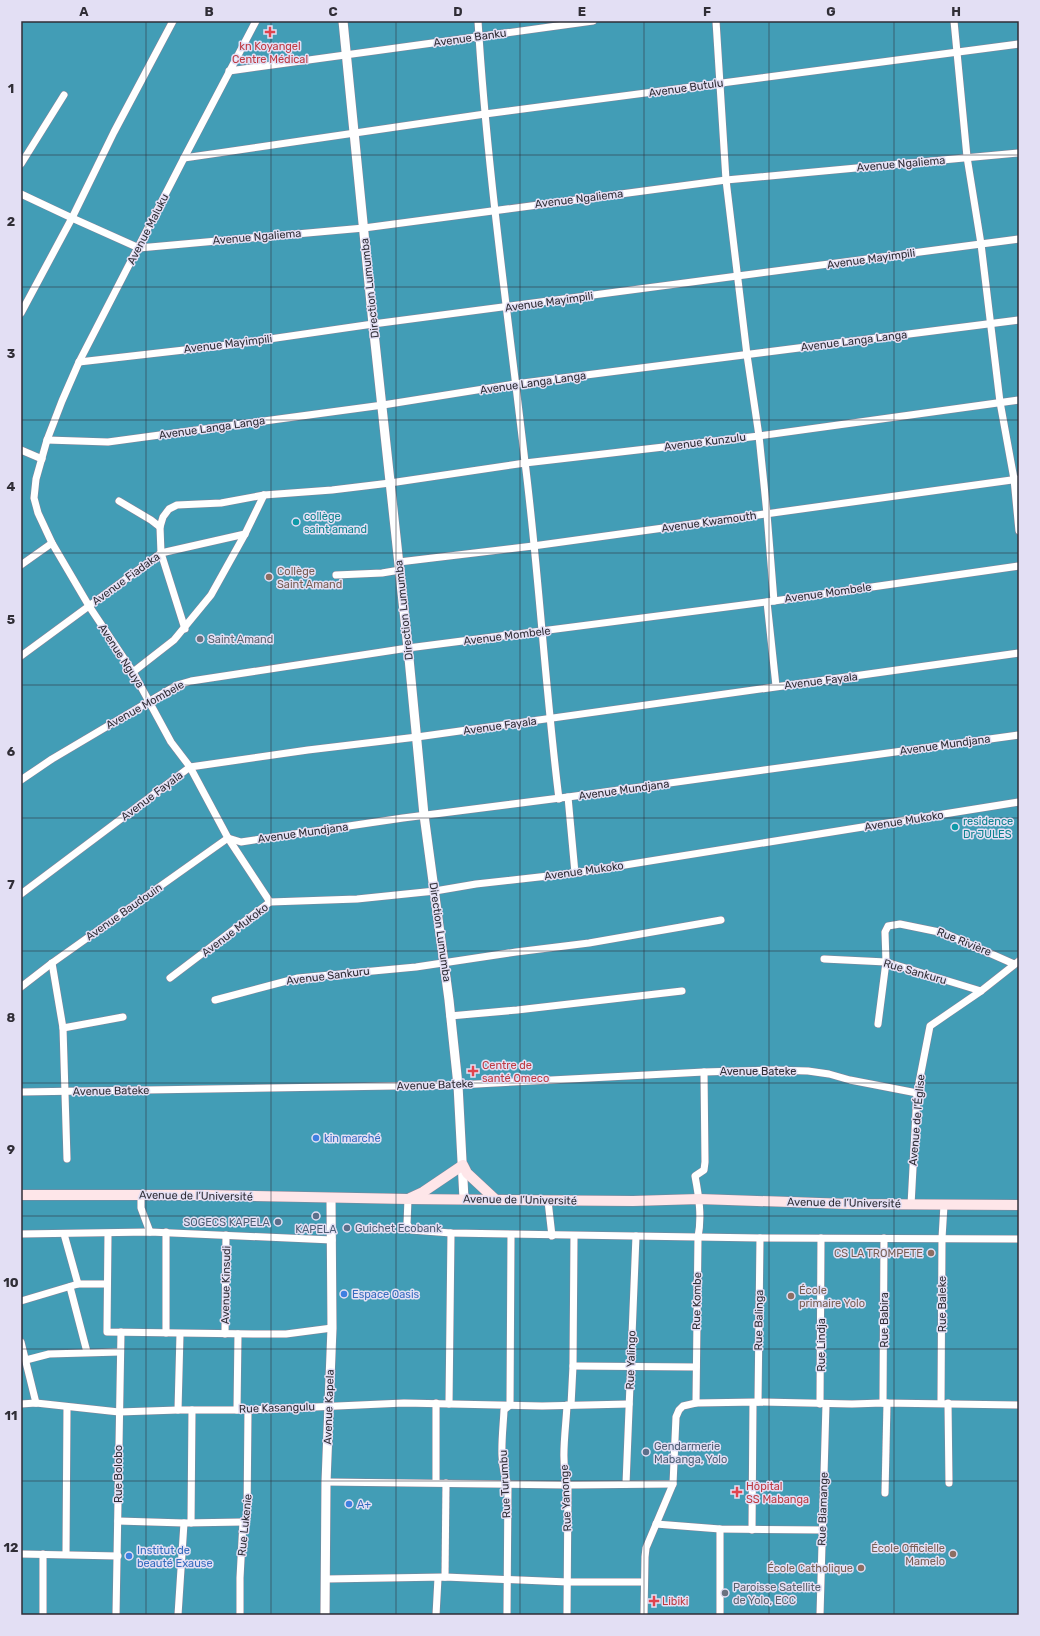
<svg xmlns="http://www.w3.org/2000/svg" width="1040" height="1636" font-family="Rubik,sans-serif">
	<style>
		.water { fill: #429db6 }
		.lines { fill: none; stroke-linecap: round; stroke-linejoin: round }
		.minor-casing { stroke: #888497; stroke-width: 8 }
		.tertiary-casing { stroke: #888497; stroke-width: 10 }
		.secondary-casing { stroke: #888497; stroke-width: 11 }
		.minor { stroke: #fff; stroke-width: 7 }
		.tertiary { stroke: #fff; stroke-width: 9 }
		.secondary { stroke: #fee6e9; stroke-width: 10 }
		.grid { fill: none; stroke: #302e36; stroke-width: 1; stroke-opacity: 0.55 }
		.health-dot { fill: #e0444e; stroke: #e3dff4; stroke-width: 1.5 }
		.culture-dot { fill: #0f9aa8; stroke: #e3dff4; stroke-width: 1.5 }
		.education-dot { fill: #8d6e63; stroke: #e3dff4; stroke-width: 1.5 }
		.worship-dot { fill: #6b7280; stroke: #e3dff4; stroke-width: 1.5 }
		.shop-dot { fill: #3f7fe0; stroke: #e3dff4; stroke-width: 1.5 }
		.service-dot { fill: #5c6f8a; stroke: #e3dff4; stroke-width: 1.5 }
		.labels { text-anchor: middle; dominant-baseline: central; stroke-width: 3; stroke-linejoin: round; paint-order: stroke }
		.street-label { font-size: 11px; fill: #302e36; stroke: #e3dff4 }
		.health-label { font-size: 11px; fill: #be3a42; stroke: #e3dff4; text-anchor: start }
		.culture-label { font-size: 11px; fill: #0d838f; stroke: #e3dff4; text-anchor: start }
		.education-label { font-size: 11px; fill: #785e54; stroke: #e3dff4; text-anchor: end }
		.worship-label { font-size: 11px; fill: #5b616d; stroke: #e3dff4; text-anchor: start }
		.shop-label { font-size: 11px; fill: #366cbe; stroke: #e3dff4; text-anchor: start }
		.service-label { font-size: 11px; fill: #4e5e75; stroke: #e3dff4; text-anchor: start }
		.neatline { fill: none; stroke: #302e36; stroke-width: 1.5 }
		.grid-label { font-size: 13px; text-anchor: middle; font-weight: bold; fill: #302e36 }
	</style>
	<rect width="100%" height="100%" fill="#e3dff4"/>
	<rect class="water" x="21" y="21" width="998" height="1594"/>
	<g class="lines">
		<g class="minor-casing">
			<g id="minor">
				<polyline points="256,21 184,158 79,362 62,401 47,440 36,479 34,498 38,513 52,543 89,606 133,672 171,742 190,767 228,838 270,902"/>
				<path d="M478,21C487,169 508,315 525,462C539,574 545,687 559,799"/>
				<polyline points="716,21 726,180 747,355 759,436 767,514 774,601"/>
				<polyline points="954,21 967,157 981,244 1000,402 1014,479 1019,531"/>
				<polyline points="229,71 593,21"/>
				<polyline points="184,158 485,114 1019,44"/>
				<polyline points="21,164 64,95"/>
				<polyline points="21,194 72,218 139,248 364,228 726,180 1019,153"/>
				<polyline points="21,313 72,218 114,132 173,21"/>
				<polyline points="79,362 228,345 373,324 1019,239"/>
				<polyline points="47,440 108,442 383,405 515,384 1019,320"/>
				<polyline points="21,450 42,459"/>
				<polyline points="119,501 151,520 160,527"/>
				<polyline points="399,562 533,546 1019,479"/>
				<polyline points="21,565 52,543"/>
				<polyline points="336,575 382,573 400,570"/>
				<polyline points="767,602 776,686"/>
				<polyline points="185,629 161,553 160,527 163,517 169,509 177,505 221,503 264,495 332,490 390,483 525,463 759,436 1019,400"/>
				<polyline points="21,656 161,553 245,534"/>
				<polyline points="133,672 174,640 211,595 245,534 264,495"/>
				<polyline points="21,780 52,759 177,685 191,681 408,648 774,601 1019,566"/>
				<polyline points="568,797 575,873"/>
				<polyline points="21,894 190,767 308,750 417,737 1019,653"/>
				<polyline points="824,959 886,962 981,991"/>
				<polyline points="52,963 63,1028 67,1159"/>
				<polyline points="170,978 270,902 357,899 435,891 476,884 575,873 1019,802"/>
				<polyline points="21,987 52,963 228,838 241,842 403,818 568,797 1019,735"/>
				<polyline points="215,1000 298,978 416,967 516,952 589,943 721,920"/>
				<polyline points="450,1016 517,1010 682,991"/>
				<polyline points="878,1024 886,962 885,932 888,926 900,924 944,933 1014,964"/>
				<polyline points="63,1028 123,1017"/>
				<polyline points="21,1092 458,1085 704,1072 772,1070 808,1071 829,1074 850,1080 917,1093"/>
				<polyline points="141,1195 141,1208 150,1232"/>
				<polyline points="408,1199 407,1224 411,1230 451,1233 760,1238 1019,1239"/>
				<polyline points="548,1201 552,1236"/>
				<polyline points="911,1205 917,1093 930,1026 981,991 1019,961"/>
				<polyline points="21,1234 150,1232 332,1240"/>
				<polyline points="64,1234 78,1284"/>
				<polyline points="108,1234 107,1332 253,1334 286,1334 332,1328"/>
				<polyline points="70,1287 87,1352"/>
				<polyline points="21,1301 78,1284 107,1284"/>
				<polyline points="166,1333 166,1232"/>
				<polyline points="225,1334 226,1235"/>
				<polyline points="21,1342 36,1403"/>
				<polyline points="26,1360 49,1354 120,1352"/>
				<polyline points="573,1366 696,1367"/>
				<polyline points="758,1402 760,1238"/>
				<path d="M696,1403L698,1237C702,1217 699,1197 695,1176L704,1170L705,1162L704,1072"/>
				<polyline points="883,1403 884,1238"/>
				<polyline points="941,1403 942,1238 944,1205"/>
				<polyline points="948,1403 949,1483"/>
				<polyline points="21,1404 36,1403 119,1412 178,1410 248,1410 404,1403 542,1406 629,1404"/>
				<polyline points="449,1404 451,1233"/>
				<polyline points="820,1404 821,1238"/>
				<path d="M567,1405C566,1429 560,1462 568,1485L567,1615"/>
				<polyline points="571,1405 573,1366 574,1236"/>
				<polyline points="178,1410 180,1334"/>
				<polyline points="237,1410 238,1334"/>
				<polyline points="326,1482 568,1485 673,1484"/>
				<polyline points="436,1482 436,1403"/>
				<polyline points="626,1484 636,1236"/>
				<polyline points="885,1493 887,1403"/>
				<polyline points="118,1521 184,1523 243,1522"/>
				<polyline points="191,1523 192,1410"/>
				<polyline points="656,1524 720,1529 823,1530"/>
				<polyline points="720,1529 720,1615"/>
				<polyline points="752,1530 753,1403"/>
				<polyline points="21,1554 118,1556"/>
				<polyline points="66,1554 67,1408"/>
				<polyline points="445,1577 446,1483"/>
				<polyline points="326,1579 445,1577 568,1582 644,1582"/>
				<polyline points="43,1615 43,1554"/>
				<polyline points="116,1615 121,1332"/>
				<polyline points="178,1615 184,1523"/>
				<polyline points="240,1615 240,1578 243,1522 247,1517 248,1410"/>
				<polyline points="436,1615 438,1578"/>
				<path d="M507,1615L508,1484C498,1462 503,1434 504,1410L510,1405L511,1235"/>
				<polyline points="644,1615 645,1557 646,1548 673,1484 676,1417 679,1410 683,1406 696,1403 758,1402 852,1404 883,1403 1019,1405"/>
				<polyline points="820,1615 826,1404"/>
			</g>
		</g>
		<g class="tertiary-casing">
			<g id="tertiary">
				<polyline points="343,21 373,324 408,648 424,815 449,1000 458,1085 464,1199"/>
				<polyline points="325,1615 326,1482 332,1328 331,1198"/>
			</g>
		</g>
		<g class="secondary-casing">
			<g id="secondary">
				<polyline points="21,1195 205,1195 408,1199 633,1201 699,1199 848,1204 1019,1205"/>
				<polyline points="410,1198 423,1192 463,1165 467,1173 496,1200"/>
			</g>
		</g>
		<use href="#minor" class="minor"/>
		<use href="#tertiary" class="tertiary"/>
		<use href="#secondary" class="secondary"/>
	</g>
	<path class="grid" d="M146,21V1615M271,21V1615M396,21V1615M520,21V1615M644,21V1615M769,21V1615M894,21V1615M21,155H1019M21,287H1019M21,420H1019M21,553H1019M21,685H1019M21,818H1019M21,951H1019M21,1083H1019M21,1216H1019M21,1349H1019M21,1481H1019"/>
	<g class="health-dot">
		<path d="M268 26h4v4h4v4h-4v4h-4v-4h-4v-4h4z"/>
		<path d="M471 1065h4v4h4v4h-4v4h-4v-4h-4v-4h4z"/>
		<path d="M735 1486h4v4h4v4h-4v4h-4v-4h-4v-4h4z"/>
		<path d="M652 1595h4v4h4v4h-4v4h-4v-4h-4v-4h4z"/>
	</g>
	<g class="culture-dot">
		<circle cx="296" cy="522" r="4"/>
		<circle cx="955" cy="827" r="4"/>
	</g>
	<g class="education-dot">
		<circle cx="269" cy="577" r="4"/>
		<circle cx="931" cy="1253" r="4"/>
		<circle cx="791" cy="1296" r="4"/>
		<circle cx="953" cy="1554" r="4"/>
		<circle cx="861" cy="1568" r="4"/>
	</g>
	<g class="worship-dot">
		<circle cx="200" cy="639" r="4"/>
		<circle cx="725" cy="1593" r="4"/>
	</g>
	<g class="shop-dot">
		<circle cx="316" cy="1138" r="4"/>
		<circle cx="344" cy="1294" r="4"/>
		<circle cx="349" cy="1504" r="4"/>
		<circle cx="129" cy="1556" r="4"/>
	</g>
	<g class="service-dot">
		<circle cx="316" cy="1216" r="4"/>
		<circle cx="278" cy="1222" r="4"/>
		<circle cx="347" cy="1228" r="4"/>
		<circle cx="646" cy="1452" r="4"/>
	</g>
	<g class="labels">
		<g class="street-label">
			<text transform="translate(470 38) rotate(-8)">Avenue Banku</text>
			<text transform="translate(686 88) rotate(-8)">Avenue Butulu</text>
			<text transform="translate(901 164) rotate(-5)">Avenue Ngaliema</text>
			<text transform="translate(579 199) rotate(-7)">Avenue Ngaliema</text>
			<text transform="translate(148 229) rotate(-63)">Avenue Maluku</text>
			<text transform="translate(257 237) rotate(-5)">Avenue Ngaliema</text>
			<text transform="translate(871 259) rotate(-8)">Avenue Mayimpili</text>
			<text transform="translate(370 288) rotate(-96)">Direction Lumumba</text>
			<text transform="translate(549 302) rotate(-8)">Avenue Mayimpili</text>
			<text transform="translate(854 341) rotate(-7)">Avenue Langa Langa</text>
			<text transform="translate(228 344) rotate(-7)">Avenue Mayimpili</text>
			<text transform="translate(533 383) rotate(-8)">Avenue Langa Langa</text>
			<text transform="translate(212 428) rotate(-8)">Avenue Langa Langa</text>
			<text transform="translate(705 442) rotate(-7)">Avenue Kunzulu</text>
			<text transform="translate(709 522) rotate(-8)">Avenue Kwamouth</text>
			<text transform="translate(126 579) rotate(-36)">Avenue Fiadaka</text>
			<text transform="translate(828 593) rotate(-8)">Avenue Mombele</text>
			<text transform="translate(404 610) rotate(-96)">Direction Lumumba</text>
			<text transform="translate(507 636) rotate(-7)">Avenue Mombele</text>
			<text transform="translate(121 656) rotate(57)">Avenue Nguya</text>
			<text transform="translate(821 681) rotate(-7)">Avenue Fayala</text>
			<text transform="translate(145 705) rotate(-29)">Avenue Mombele</text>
			<text transform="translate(500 726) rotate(-8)">Avenue Fayala</text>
			<text transform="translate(945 745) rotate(-8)">Avenue Mundjana</text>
			<text transform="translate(624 790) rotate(-8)">Avenue Mundjana</text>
			<text transform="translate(152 796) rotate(-37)">Avenue Fayala</text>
			<text transform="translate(904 821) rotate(-9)">Avenue Mukoko</text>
			<text transform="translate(303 833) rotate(-8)">Avenue Mundjana</text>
			<text transform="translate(584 871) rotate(-8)">Avenue Mukoko</text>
			<text transform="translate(124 912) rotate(-35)">Avenue Baudouin</text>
			<text transform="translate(235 930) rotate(-37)">Avenue Mukoko</text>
			<text transform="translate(440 932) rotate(82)">Direction Lumumba</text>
			<text transform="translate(964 942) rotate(22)">Rue Rivière</text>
			<text transform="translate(915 972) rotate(16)">Rue Sankuru</text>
			<text transform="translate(328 976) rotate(-7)">Avenue Sankuru</text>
			<text x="758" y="1071">Avenue Bateke</text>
			<text transform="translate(435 1085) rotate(-2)">Avenue Bateke</text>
			<text transform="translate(111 1091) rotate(-1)">Avenue Bateke</text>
			<text transform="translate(917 1120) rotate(-85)">Avenue de l'Église</text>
			<text transform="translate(196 1196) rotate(1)">Avenue de l’Université</text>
			<text transform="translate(520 1200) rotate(1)">Avenue de l’Université</text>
			<text transform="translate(844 1203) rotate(1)">Avenue de l’Université</text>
			<text transform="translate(226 1285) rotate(-89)">Avenue Kinsudi</text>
			<text transform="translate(697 1301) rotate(-89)">Rue Kombe</text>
			<text transform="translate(942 1304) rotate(-90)">Rue Baleke</text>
			<text transform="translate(759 1320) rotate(-89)">Rue Balinga</text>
			<text transform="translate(884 1320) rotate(-90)">Rue Babira</text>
			<text transform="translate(821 1345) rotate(-90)">Rue Lindja</text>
			<text transform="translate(631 1360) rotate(-88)">Rue Yalingo</text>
			<text transform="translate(329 1407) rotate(-88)">Avenue Kapela</text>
			<text transform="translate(277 1408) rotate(-2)">Rue Kasangulu</text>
			<text transform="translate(118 1474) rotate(-90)">Rue Bolobo</text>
			<text transform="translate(505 1484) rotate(-93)">Rue Turumbu</text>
			<text transform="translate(566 1498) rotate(-93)">Rue Yanonge</text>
			<text transform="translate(823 1509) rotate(-88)">Rue Biamange</text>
			<text transform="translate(245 1525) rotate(-84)">Rue Lukenie</text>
		</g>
		<g class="health-label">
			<text x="270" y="46" text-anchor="middle">kn Koyangel<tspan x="270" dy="13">Centre Médical</tspan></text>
			<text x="482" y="1065">Centre de<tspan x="482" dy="13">santé Omeco</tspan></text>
			<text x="746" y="1486">Hôpital<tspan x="746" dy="13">SS Mabanga</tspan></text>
			<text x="662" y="1601">Libiki</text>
		</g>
		<g class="culture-label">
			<text x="304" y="516">collège<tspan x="304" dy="13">saint amand</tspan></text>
			<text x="963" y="821">residence<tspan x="963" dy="13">Dr JULES</tspan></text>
		</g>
		<g class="education-label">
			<text x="277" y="571" text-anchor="start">Collège<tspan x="277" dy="13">Saint Amand</tspan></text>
			<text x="923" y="1253">CS LA TROMPETE</text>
			<text x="799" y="1290" text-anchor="start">École<tspan x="799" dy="13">primaire Yolo</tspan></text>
			<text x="945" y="1548">École Officielle<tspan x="945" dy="13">Mamelo</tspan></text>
			<text x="853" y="1568">École Catholique</text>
		</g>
		<g class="worship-label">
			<text x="208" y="639">Saint Amand</text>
			<text x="733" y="1587">Paroisse Satellite<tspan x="733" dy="13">de Yolo, ECC</tspan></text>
		</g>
		<g class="shop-label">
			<text x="324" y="1138">kin marché</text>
			<text x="352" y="1294">Espace Oasis</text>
			<text x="357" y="1504">A+</text>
			<text x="137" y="1550">Institut de<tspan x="137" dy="13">beauté Exause</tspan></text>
		</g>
		<g class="service-label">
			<text x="270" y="1222" text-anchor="end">SOGECS KAPELA</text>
			<text x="355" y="1228">Guichet Ecobank</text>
			<text x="316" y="1229" text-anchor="middle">KAPELA</text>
			<text x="654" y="1446">Gendarmerie<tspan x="654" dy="13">Mabanga, Yolo</tspan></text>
		</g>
	</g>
	<rect width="1040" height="1636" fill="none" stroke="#e3dff4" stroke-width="44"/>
	<rect x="22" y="22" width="996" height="1592" class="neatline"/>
	<g class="grid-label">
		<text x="84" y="16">A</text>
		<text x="209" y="16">B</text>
		<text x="333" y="16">C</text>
		<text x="458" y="16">D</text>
		<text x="582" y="16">E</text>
		<text x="707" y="16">F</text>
		<text x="831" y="16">G</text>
		<text x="956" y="16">H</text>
		<text x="11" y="93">1</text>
		<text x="11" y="226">2</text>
		<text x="11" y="358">3</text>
		<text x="11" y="491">4</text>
		<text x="11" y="624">5</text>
		<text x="11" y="756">6</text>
		<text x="11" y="889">7</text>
		<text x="11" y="1022">8</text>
		<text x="11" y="1154">9</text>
		<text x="11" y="1287">10</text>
		<text x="11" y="1420">11</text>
		<text x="11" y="1552">12</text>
	</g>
</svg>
